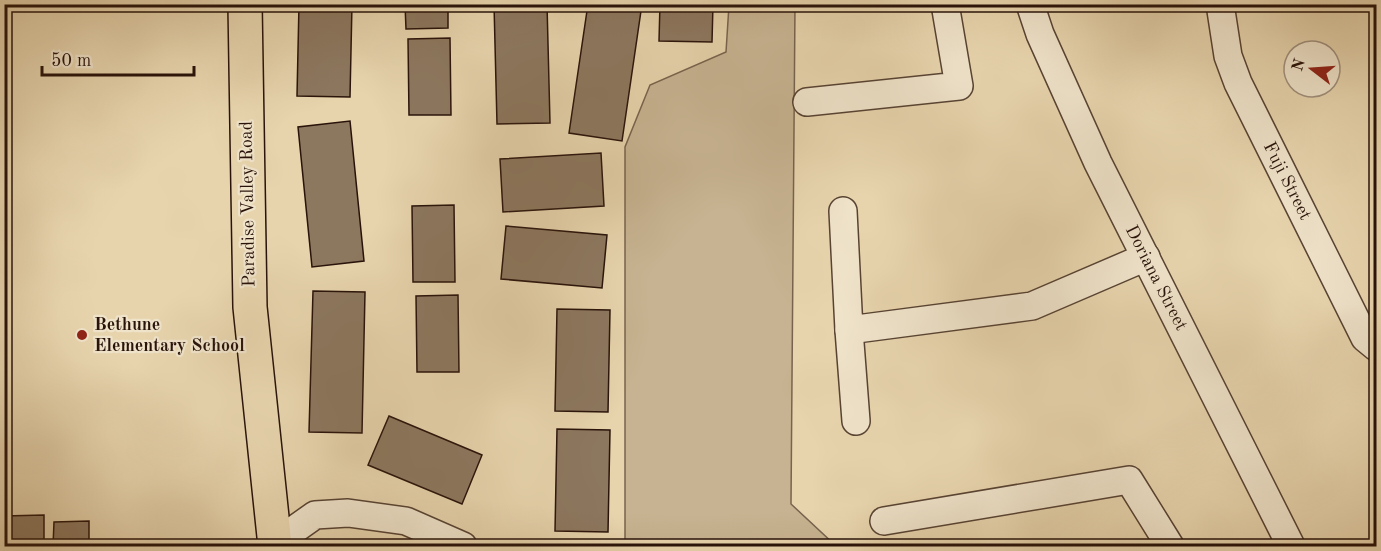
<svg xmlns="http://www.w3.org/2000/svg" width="1381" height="551" font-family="'Old Standard TT',serif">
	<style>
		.green { fill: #c7b391; stroke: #78634e; stroke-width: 1.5 }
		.building { fill: #8c775f; stroke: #29130a; stroke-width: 1.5 }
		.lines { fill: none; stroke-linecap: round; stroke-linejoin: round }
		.minor-casing { stroke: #584333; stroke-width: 30 }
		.major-casing { stroke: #29130a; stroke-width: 36 }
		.minor { stroke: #efe3ca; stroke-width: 27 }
		.major { stroke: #e7d4ad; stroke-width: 33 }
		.poi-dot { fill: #8f2418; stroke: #efe3ca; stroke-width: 2 }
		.labels { text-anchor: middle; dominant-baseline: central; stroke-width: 4.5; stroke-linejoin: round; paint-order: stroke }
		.street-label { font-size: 18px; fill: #29130a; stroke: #efe3ca }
		.poi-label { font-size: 18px; font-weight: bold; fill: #29130a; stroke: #efe3ca; text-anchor: start }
	</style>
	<rect width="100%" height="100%" fill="#e7d4ad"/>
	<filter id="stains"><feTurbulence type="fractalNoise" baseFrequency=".00333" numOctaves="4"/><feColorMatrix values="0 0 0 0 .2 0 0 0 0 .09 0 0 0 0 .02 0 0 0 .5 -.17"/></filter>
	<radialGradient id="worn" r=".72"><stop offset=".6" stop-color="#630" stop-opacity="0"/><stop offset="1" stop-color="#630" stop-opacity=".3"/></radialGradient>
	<polygon class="green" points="729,5 795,5 791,504 836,546 625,546 625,147 650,85 726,52"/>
	<g class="building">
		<polygon points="299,4 352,4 350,97 297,96"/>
		<polygon points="405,4 448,4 448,28 406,29"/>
		<polygon points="494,4 547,4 550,123 497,124"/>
		<polygon points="588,4 642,4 622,141 569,133"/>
		<polygon points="660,4 713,4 712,42 659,41"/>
		<polygon points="450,38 451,115 409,115 408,39"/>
		<polygon points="350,121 364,261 312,267 298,127"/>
		<polygon points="601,153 604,206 503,212 500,159"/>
		<polygon points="454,205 455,282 413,282 412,206"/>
		<polygon points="506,226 607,235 602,288 501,279"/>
		<polygon points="313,291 365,292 362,433 309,432"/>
		<polygon points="458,295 459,372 417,372 416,296"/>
		<polygon points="557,309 610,310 608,412 555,411"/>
		<polygon points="389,416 482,455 462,504 368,465"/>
		<polygon points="557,429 610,430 608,532 555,531"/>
		<polygon points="44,515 44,546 4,546 4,516"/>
		<polygon points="89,521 89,546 53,546 54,522"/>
	</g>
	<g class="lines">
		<g class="minor-casing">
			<g id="minor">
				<polyline points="1030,4 1040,34 1098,163 1291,546"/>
				<polyline points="1220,4 1228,56 1238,83 1365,338 1376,347"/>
				<polyline points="807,102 959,86 945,4"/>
				<polyline points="843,211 849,330 1032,306 1146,257"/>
				<polyline points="849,330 856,421"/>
				<polyline points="884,521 1129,480 1170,546"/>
				<polyline points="274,544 315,515 348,513 406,521 463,546"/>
			</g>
		</g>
		<g class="major-casing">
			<polyline id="major" points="245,4 250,307 275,546"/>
		</g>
		<use href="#minor" class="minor"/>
		<use href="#major" class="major"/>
	</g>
	<circle class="poi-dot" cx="82" cy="335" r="6"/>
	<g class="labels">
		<g class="street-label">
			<text transform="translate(1287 181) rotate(63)">Fuji Street</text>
			<text transform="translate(248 204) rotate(-91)">Paradise Valley Road</text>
			<text transform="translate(1156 278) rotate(63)">Doriana Street</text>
		</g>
		<g class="poi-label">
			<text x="94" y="325">Bethune<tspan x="94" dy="21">Elementary School</tspan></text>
		</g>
	</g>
	<rect width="1381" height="551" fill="none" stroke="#e7d4ad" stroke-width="24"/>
	<rect x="6" y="6" width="1369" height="539" fill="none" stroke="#29130a" stroke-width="3"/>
	<rect x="12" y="12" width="1357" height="527" fill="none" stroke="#29130a" stroke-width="1.5"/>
	<g transform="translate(1312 69) rotate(287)"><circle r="28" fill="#efe3ca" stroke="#a0907d" stroke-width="1.5"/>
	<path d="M0-4.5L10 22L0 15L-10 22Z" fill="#8f2418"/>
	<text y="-9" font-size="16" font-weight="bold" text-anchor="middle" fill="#29130a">N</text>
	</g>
	<path d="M42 66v9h152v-9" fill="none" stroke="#29130a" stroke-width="3"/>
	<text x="51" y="66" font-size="18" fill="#29130a" stroke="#efe3ca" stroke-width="4.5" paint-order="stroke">50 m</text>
	<rect width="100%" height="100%" filter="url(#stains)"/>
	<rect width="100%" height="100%" fill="url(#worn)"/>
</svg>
